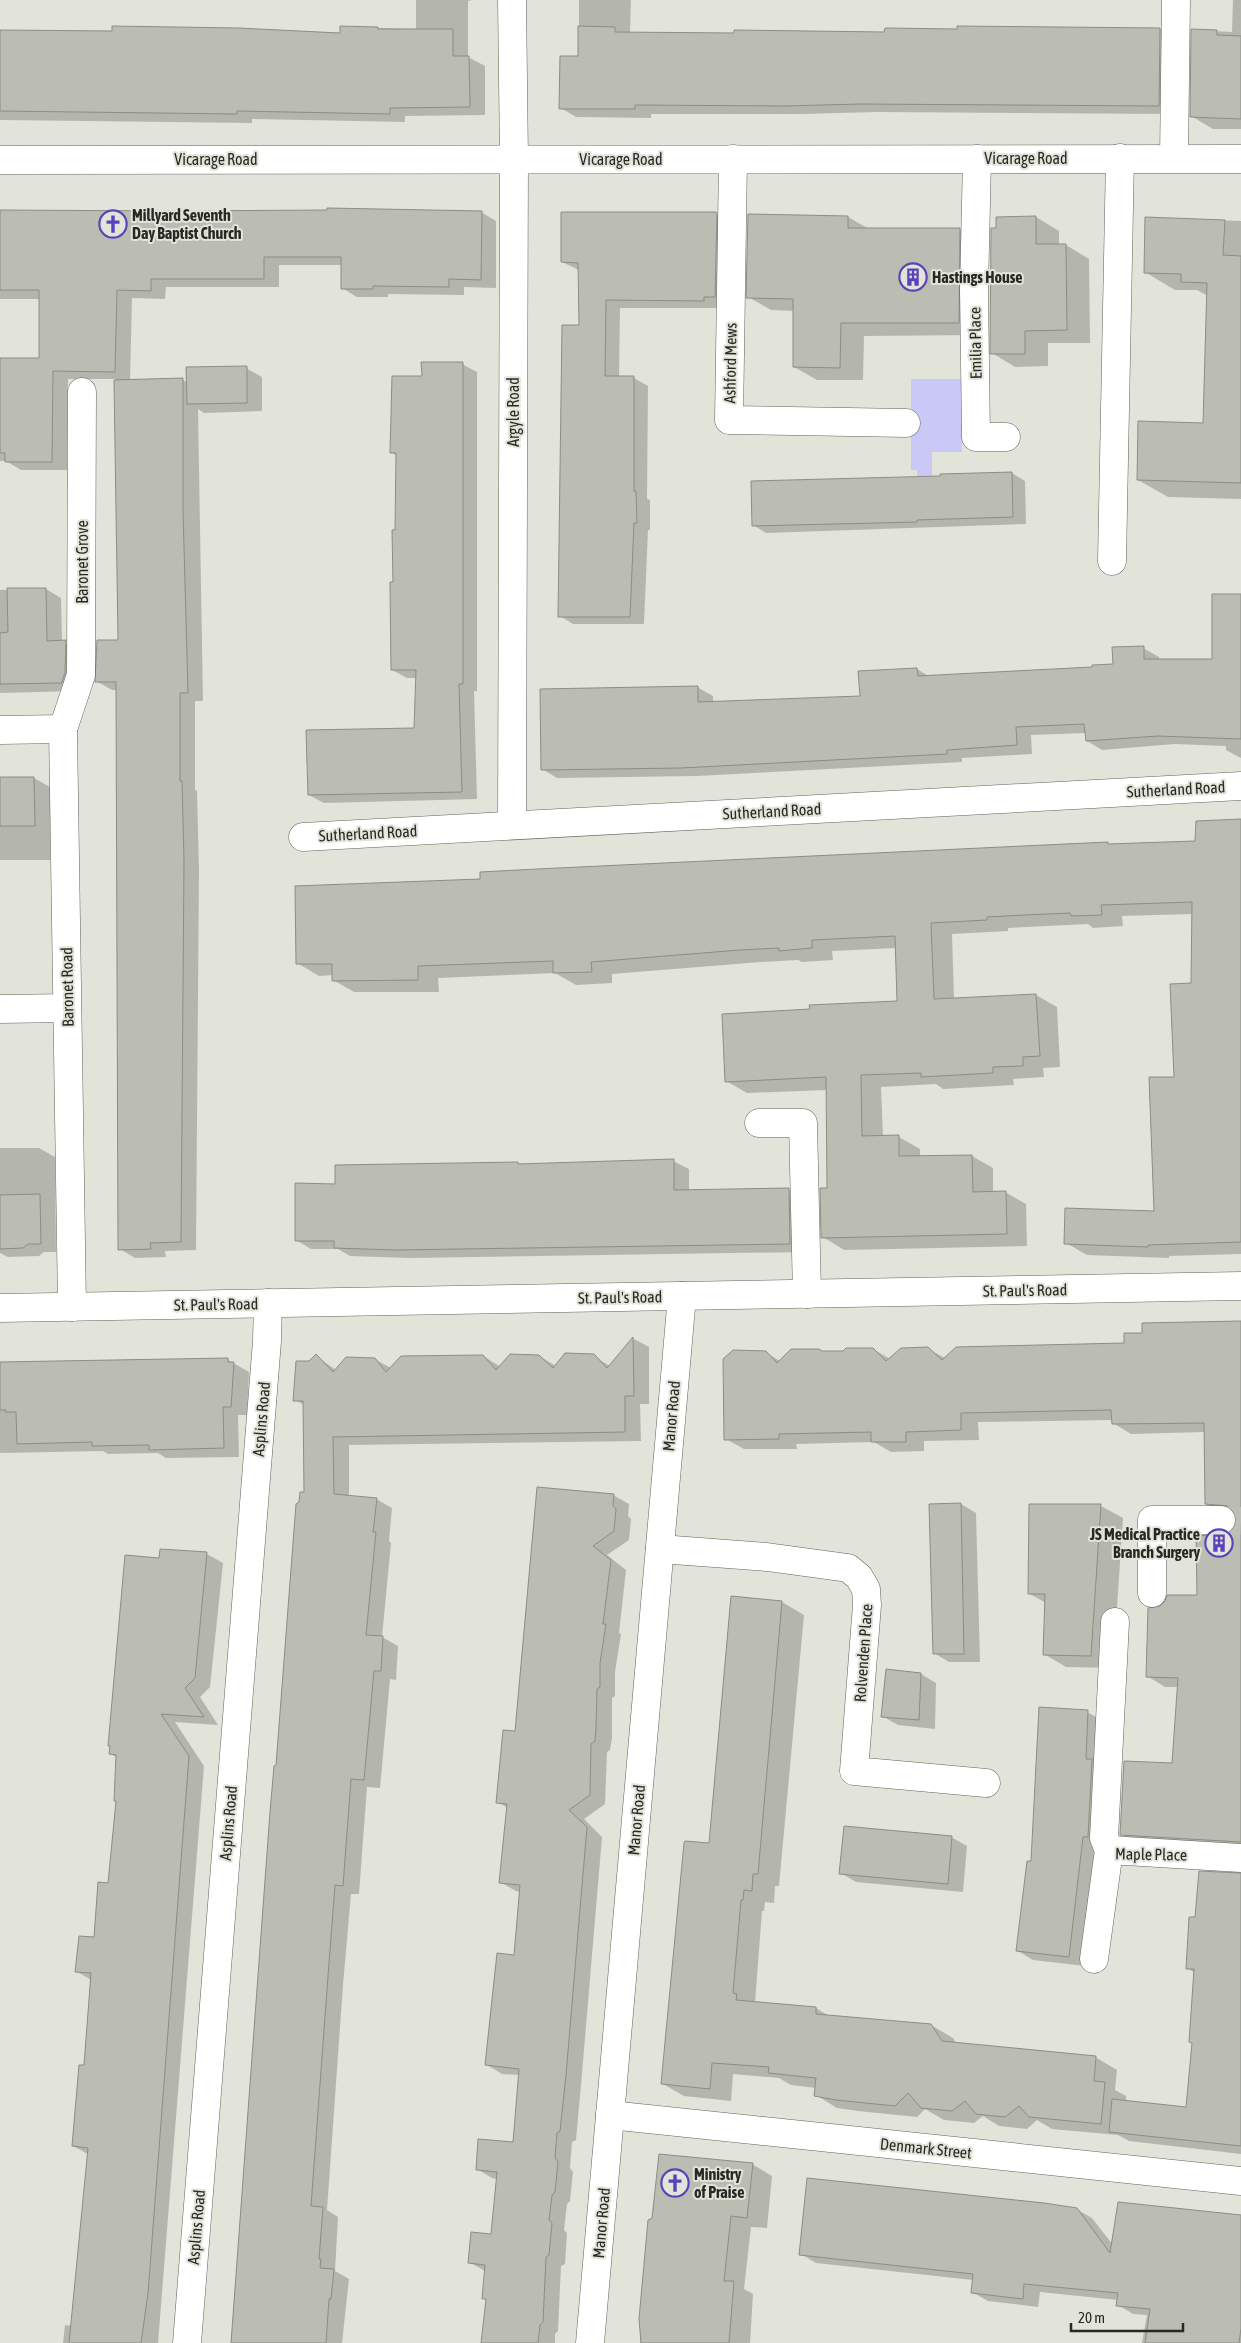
<svg xmlns="http://www.w3.org/2000/svg" width="1241" height="2343" font-family="'Asap Condensed',sans-serif">
	<style>
		.green { fill: #cac8f7 }
		.shadow { fill: #0003 }
		.building { fill: #bbbdb2; stroke: #8c8d83 }
		.lines { fill: none; stroke-linecap: round; stroke-linejoin: round }
		.minor-tunnel { stroke: #bdbfb5; stroke-width: 28; stroke-dasharray: 28 14; stroke-linecap: butt }
		.minor-casing { stroke: #626359; stroke-width: 29 }
		.minor { stroke: #fff; stroke-width: 28 }
		.labels { text-anchor: middle; dominant-baseline: central; stroke-width: 4; stroke-linejoin: round; paint-order: stroke }
		.street-label { font-size: 16px; fill: #282925; stroke: #e2e4d9 }
		.poi-label { font-size: 16px; font-weight: bold; fill: #282925; stroke: #e2e4d9; text-anchor: start }
	</style>
	<rect width="100%" height="100%" fill="#e2e4d9"/>
	<polygon class="green" points="911,379 962,379 962,452 932,452 932,483 917,483 917,470 911,470"/>
	<g class="shadow">
		<polygon points="416,0 472,0 468,1 468,57 485,66 485,115 405,116 405,122 252,119 252,123 0,120 0,31 341,34 341,27 416,29"/>
		<polygon points="579,0 631,0 630,33 886,33 958,31 1160,29 1175,38 1174,114 878,112 801,114 651,114 651,118 576,117 561,108 579,57"/>
		<polygon points="1233,0 1241,0 1241,129 1213,129 1191,116 1192,30 1232,32"/>
		<polygon points="0,211 481,212 496,221 496,288 464,287 464,295 388,294 388,297 357,297 342,288 343,265 279,265 279,287 166,287 165,299 132,298 130,380 183,380 188,383 246,368 262,377 262,411 204,413 198,409 203,701 195,701 195,790 197,791 199,870 196,1250 165,1251 166,1257 135,1258 120,1249 117,690 112,690 96,681 119,641 115,379 68,379 67,470 21,470 6,461 0,461 0,359 40,359 40,299 0,299"/>
		<polygon points="716,214 729,222 729,304 717,304 717,308 620,308 619,378 634,378 648,386 647,499 650,500 650,530 648,530 644,624 573,624 560,616 580,326 579,270 562,262"/>
		<polygon points="848,217 869,229 959,229 982,242 982,335 864,336 863,380 817,380 794,367 795,311 771,310 748,297"/>
		<polygon points="1036,217 1059,231 1059,245 1066,245 1089,259 1090,343 1048,343 1048,366 1015,367 992,353"/>
		<polygon points="1146,218 1241,221 1241,499 1168,497 1138,480 1204,424 1208,296 1197,290 1175,290 1145,272"/>
		<polygon points="462,364 477,372 477,691 474,691 477,799 324,803 309,795 415,729 417,678 407,678 392,670 397,456 391,452 423,377"/>
		<polygon points="1012,473 1025,481 1026,524 766,533 753,525 942,478"/>
		<polygon points="46,589 61,598 62,642 81,651 77,691 0,693 0,590"/>
		<polygon points="1241,595 1241,758 1226,750 1226,746 1175,744 1102,750 1087,741 1086,733 1031,735 1032,754 962,758 962,762 697,776 557,778 542,769 697,687 713,696 713,702 861,698 860,673 917,669 930,677 1093,668 1114,665 1143,648 1159,657 1159,661 1213,661"/>
		<polygon points="0,778 34,778 50,787 50,860 0,860"/>
		<polygon points="1241,821 1241,1254 1169,1256 1169,1258 1087,1255 1066,1243 1156,1212 1175,1078 1192,984 1193,914 1122,916 1123,926 1093,928 1088,924 1047,926 1008,928 1008,931 952,934 954,999 1036,995 1057,1007 1060,1067 1043,1068 1044,1077 1013,1079 1014,1085 943,1089 936,1084 881,1087 883,1137 899,1137 920,1149 920,1157 972,1156 993,1168 993,1192 1005,1192 1026,1204 1027,1246 844,1250 823,1237 828,1189 827,1090 747,1093 726,1081 811,1011 898,1002 896,948 832,951 833,960 802,962 798,960 761,962 612,974 612,983 576,985 555,973 438,978 439,992 354,992 333,980 333,975 319,976 297,963 481,880 1107,843 1111,845 1196,842"/>
		<polygon points="0,1148 39,1148 55,1157 56,1252 44,1252 39,1256 8,1257 0,1253"/>
		<polygon points="673,1161 689,1169 689,1191 789,1190 804,1198 805,1252 409,1258 350,1256 338,1249 311,1249 296,1240 336,1185 517,1163 520,1165"/>
		<polygon points="1241,1322 1241,1851 1139,1845 1121,1834 1173,1764 1179,1687 1165,1687 1147,1676 1198,1596 1229,1535 1235,1529 1238,1521 1237,1515 1224,1514 1206,1504 1205,1432 1131,1434 1113,1423 1113,1420 978,1422 979,1440 924,1441 924,1451 891,1452 874,1442 796,1444 797,1449 744,1449 726,1439 765,1352 780,1361 822,1353 873,1349 890,1359 928,1349 945,1358 1125,1344 1143,1334"/>
		<polygon points="634,1339 649,1347 649,1404 640,1404 641,1441 349,1445 349,1497 376,1499 392,1508 389,1541 391,1543 382,1637 398,1646 396,1680 390,1679 380,1788 367,1787 359,1894 351,1894 343,1985 327,2210 338,2217 335,2271 349,2279 342,2343 231,2343 297,1505 305,1493 304,1405 295,1400 310,1362 316,1356 336,1370 374,1359 391,1368 483,1356 501,1367 539,1356 556,1366 593,1356 610,1366"/>
		<polygon points="228,1360 249,1372 247,1415 238,1415 239,1457 166,1458 158,1453 108,1454 103,1451 0,1453 0,1364"/>
		<polygon points="613,1495 629,1504 628,1516 631,1519 629,1540 607,1555 626,1570 619,1633 621,1634 615,1672 615,1696 612,1698 612,1738 610,1750 607,1752 605,1804 584,1819 602,1837 581,2085 576,2140 572,2142 570,2168 573,2172 570,2201 567,2204 564,2230 567,2233 565,2264 561,2266 558,2331 555,2334 555,2343 483,2343 487,2300 484,2298 485,2271 469,2262 492,2235 497,2179 492,2178 477,2169 514,2143 520,2075 502,2074 487,2065 515,1956 521,1892 516,1891 500,1882 508,1808 497,1802 516,1732"/>
		<polygon points="961,1504 976,1513 980,1662 949,1662 934,1653"/>
		<polygon points="1101,1506 1123,1518 1113,1668 1066,1667 1044,1654 1046,1603 1030,1594"/>
		<polygon points="161,1550 207,1554 223,1563 210,1687 200,1697 218,1725 175,1722 204,1766 158,2343 63,2343 65,2325 72,2326 88,2154 73,2146 85,2067 91,1980 76,1971 96,1939 110,1885 117,1801 117,1757 110,1754 111,1747 109,1746"/>
		<polygon points="732,1597 782,1602 804,1615 779,1886 775,1886 774,1903 765,1902 764,1911 762,1911 755,2003 816,2008 829,2016 931,2025 953,2038 956,2043 1095,2057 1117,2070 1115,2090 1126,2096 1126,2102 1187,2108 1193,2043 1195,1973 1187,1968 1197,1919 1241,1875 1241,2154 1129,2141 1118,2135 1052,2129 1037,2120 1027,2129 999,2126 983,2116 974,2123 944,2120 925,2109 917,2117 858,2111 837,2108 816,2095 816,2088 791,2085 779,2078 733,2074 731,2101 684,2096 663,2084 710,1844"/>
		<polygon points="921,1674 936,1683 935,1729 898,1725 882,1716"/>
		<polygon points="1087,1712 1103,1721 1108,1769 1085,1966 1033,1960 1018,1951 1032,1863"/>
		<polygon points="951,1837 967,1846 963,1892 856,1882 841,1873"/>
		<polygon points="752,2164 772,2176 767,2228 751,2227 744,2289 753,2294 750,2343 640,2343 650,2220"/>
		<polygon points="1076,2209 1092,2218 1113,2245 1241,2216 1241,2343 1142,2343 1147,2315 1133,2314 1118,2305 1118,2300 1040,2292 1038,2307 988,2301 972,2292 973,2280 816,2263 801,2254"/>
	</g>
	<g class="building">
		<polygon points="112,26 238,28 340,33 340,26 378,27 378,29 453,29 453,56 469,56 470,107 390,108 390,114 237,111 237,114 0,111 0,30 112,31"/>
		<polygon points="578,26 615,27 615,32 734,33 734,30 884,32 885,28 957,29 957,26 1160,28 1159,106 861,104 785,106 635,105 635,109 559,109 560,56 578,56"/>
		<polygon points="1191,29 1217,30 1217,35 1241,36 1241,119 1190,117"/>
		<polygon points="327,208 482,211 481,280 449,279 449,287 373,286 373,289 341,289 341,257 264,257 264,279 151,279 151,291 117,290 115,372 53,371 52,462 5,462 5,453 0,453 0,358 39,358 39,290 0,290 0,210 171,211 327,210"/>
		<polygon points="561,212 716,212 717,214 715,297 704,297 704,301 606,300 605,376 634,376 634,491 636,491 637,523 634,523 630,617 558,617 562,325 579,325 578,263 561,262"/>
		<polygon points="748,214 848,216 848,228 960,228 959,323 841,323 840,368 793,367 793,299 746,298"/>
		<polygon points="1036,216 1036,244 1066,244 1067,330 1025,331 1025,354 990,354 991,228 996,228 996,217"/>
		<polygon points="1145,217 1225,220 1223,255 1241,256 1241,483 1137,480 1138,421 1203,423 1207,283 1181,282 1181,274 1144,273"/>
		<polygon points="421,362 463,362 463,684 459,684 462,792 308,795 306,730 414,728 416,670 391,670 390,582 393,582 392,530 395,530 396,453 390,453 392,376 422,376"/>
		<polygon points="247,366 247,403 187,404 186,367"/>
		<polygon points="183,378 183,511 188,693 180,693 180,781 182,781 184,860 181,1242 150,1243 151,1249 118,1250 116,682 95,682 97,640 118,640 114,380"/>
		<polygon points="1012,472 1013,517 917,520 917,522 752,526 751,481 940,476 940,474"/>
		<polygon points="7,588 46,588 47,641 66,640 65,672 62,683 0,684 0,633 8,632"/>
		<polygon points="1212,594 1241,594 1241,739 1158,736 1086,741 1084,724 1016,727 1017,745 947,750 947,754 681,768 541,770 540,689 698,686 698,702 860,696 858,671 917,668 918,676 1092,667 1092,665 1113,664 1112,647 1144,646 1144,659 1212,659"/>
		<polygon points="0,777 34,777 35,826 0,826"/>
		<polygon points="1241,819 1241,1242 1148,1245 1148,1247 1064,1244 1065,1208 1154,1211 1149,1077 1174,1077 1170,984 1191,983 1192,902 1101,905 1102,915 1071,916 1070,913 1025,915 987,917 987,920 931,923 934,999 1036,994 1040,1056 1023,1057 1023,1066 993,1067 993,1073 921,1077 921,1073 861,1075 862,1136 899,1135 899,1156 972,1155 973,1192 1006,1191 1007,1234 821,1238 820,1188 827,1188 826,1077 725,1082 722,1014 810,1009 809,1005 897,1001 895,936 812,940 812,948 779,951 779,948 740,950 591,962 592,972 553,973 553,961 418,966 418,980 332,981 332,964 296,964 295,886 480,879 480,872 537,869 1108,842 1108,844 1195,841 1196,821"/>
		<polygon points="674,1159 674,1190 789,1188 790,1244 395,1250 334,1248 334,1241 295,1241 295,1183 335,1184 335,1165 518,1162 518,1164"/>
		<polygon points="40,1194 41,1244 28,1244 23,1248 0,1249 0,1195"/>
		<polygon points="1241,1321 1241,1842 1120,1835 1124,1761 1172,1763 1178,1678 1146,1677 1148,1608 1160,1606 1165,1601 1167,1595 1197,1595 1196,1536 1228,1534 1234,1528 1237,1520 1235,1513 1228,1506 1205,1504 1204,1423 1112,1424 1111,1410 961,1413 961,1430 906,1432 906,1442 871,1442 871,1432 779,1434 779,1439 724,1440 723,1359 733,1350 766,1351 777,1363 791,1349 819,1349 822,1351 843,1351 846,1348 873,1348 886,1361 901,1348 928,1347 942,1360 956,1347 1124,1343 1124,1333 1142,1333 1142,1323"/>
		<polygon points="633,1337 634,1396 625,1396 625,1432 333,1437 334,1494 377,1498 373,1532 376,1532 366,1635 383,1636 381,1671 374,1671 364,1780 351,1779 343,1886 335,1885 328,1976 311,2206 323,2207 319,2259 321,2259 320,2268 334,2269 331,2299 329,2299 326,2343 231,2343 270,1812 274,1766 276,1765 296,1504 299,1502 300,1492 304,1492 303,1401 293,1401 296,1361 309,1361 316,1354 333,1372 346,1357 375,1358 386,1372 401,1356 483,1355 496,1370 510,1354 539,1355 553,1368 565,1353 594,1354 607,1368"/>
		<polygon points="228,1358 228,1362 234,1362 231,1407 223,1407 224,1448 149,1450 149,1445 92,1446 92,1442 17,1444 16,1412 5,1412 6,1410 0,1410 0,1362"/>
		<polygon points="537,1487 614,1494 613,1506 616,1509 614,1531 593,1546 611,1560 603,1624 606,1624 600,1663 600,1687 597,1689 596,1728 595,1741 591,1744 590,1795 569,1810 587,1827 566,2075 560,2131 557,2133 555,2158 558,2162 555,2192 552,2195 549,2220 552,2223 549,2255 546,2257 543,2322 540,2325 538,2343 481,2343 486,2299 482,2299 485,2265 468,2263 471,2232 491,2234 497,2172 476,2170 478,2139 513,2142 519,2069 485,2065 497,1953 514,1955 520,1885 499,1883 507,1804 496,1803 503,1730 515,1731"/>
		<polygon points="961,1503 964,1654 933,1654 929,1504"/>
		<polygon points="1029,1504 1101,1504 1091,1656 1043,1655 1045,1594 1028,1594"/>
		<polygon points="160,1549 207,1552 195,1678 185,1688 204,1717 161,1714 189,1756 148,2293 141,2343 69,2343 88,2148 72,2146 79,2065 84,2065 91,1973 75,1972 79,1936 94,1937 98,1882 108,1883 116,1801 114,1801 116,1755 109,1754 110,1746 108,1746 125,1555 159,1558"/>
		<polygon points="731,1596 782,1601 758,1874 753,1874 752,1891 744,1890 743,1900 741,1900 733,1993 737,1994 736,2000 816,2007 816,2014 931,2024 942,2041 1096,2056 1094,2081 1105,2082 1101,2124 1029,2117 1019,2106 1005,2117 976,2114 965,2101 952,2111 921,2108 908,2093 895,2106 836,2100 814,2096 816,2078 768,2073 769,2067 712,2063 710,2089 661,2084 684,1843 685,1841 709,1843"/>
		<polygon points="886,1669 921,1673 919,1720 881,1717"/>
		<polygon points="1039,1707 1088,1710 1086,1759 1092,1759 1088,1837 1083,1837 1069,1957 1016,1951 1027,1861 1031,1861"/>
		<polygon points="844,1826 952,1836 948,1884 839,1874"/>
		<polygon points="1199,1871 1241,1873 1241,2146 1109,2132 1112,2099 1186,2107 1192,2043 1189,2042 1194,1969 1186,1969 1189,1917 1195,1917"/>
		<polygon points="659,2154 753,2163 747,2218 731,2216 724,2281 734,2281 729,2343 641,2343 639,2319 648,2220 652,2218"/>
		<polygon points="807,2178 1044,2203 1077,2208 1110,2253 1118,2202 1241,2215 1241,2328 1239,2343 1145,2343 1150,2309 1116,2306 1118,2293 1024,2284 1023,2299 971,2293 973,2274 799,2255"/>
	</g>
	<g class="lines">
		<polyline class="minor-tunnel" points="1221,1520 1241,1521"/>
		<g class="minor-casing">
			<g id="minor">
				<polyline points="512,0 514,159 512,825"/>
				<polyline points="1174,158 1176,0"/>
				<polyline points="733,159 729,420 906,423"/>
				<polyline points="977,159 974,290 976,437 1006,437"/>
				<polyline points="0,160 1241,159"/>
				<polyline points="1112,561 1120,158"/>
				<polyline points="63,729 81,675 82,392"/>
				<polyline points="0,730 63,729 72,1307"/>
				<polyline points="303,837 1241,786"/>
				<polyline points="0,1009 67,1008"/>
				<polyline points="759,1123 803,1123 807,1294"/>
				<polyline points="0,1308 1241,1286"/>
				<polyline points="660,1549 767,1557 848,1568 859,1577 866,1589 867,1605 854,1771 986,1783"/>
				<polyline points="1152,1593 1152,1520 1221,1520"/>
				<polyline points="1109,1850 1104,1838 1115,1622"/>
				<polyline points="1094,1959 1109,1850 1241,1858"/>
				<polyline points="610,2115 1241,2181"/>
				<polyline points="187,2343 267,1341 268,1303"/>
				<polyline points="590,2343 682,1296"/>
			</g>
		</g>
		<use href="#minor" class="minor"/>
	</g>
	<defs>
		<g id="church-ring" transform="scale(1.4375)"><circle r="9.5" fill="#e2e4d9" stroke="#5a42ba" stroke-width="1.5"/><path d="M-1.2-6h2.4v3.5h3.3v2.4h-3.3V6h-2.4V-.1h-3.3v-2.4h3.3Z" fill="#5a42ba"/></g>
		<g id="building-ring" transform="scale(1.4375)"><circle r="9.5" fill="#e2e4d9" stroke="#5a42ba" stroke-width="1.5"/><path d="M-4-6H4V6H1V3H-1V6H-4ZM-2.5-4.3h1.7v1.8h-1.7ZM.8-4.3h1.7v1.8H.8ZM-2.5-1h1.7V.8h-1.7ZM.8-1h1.7V.8H.8Z" fill="#5a42ba"/></g>
	</defs>
	<g fill-rule="evenodd">
		<use href="#church-ring" x="113" y="224"/>
		<use href="#building-ring" x="913" y="277"/>
		<use href="#building-ring" x="1219" y="1543"/>
		<use href="#church-ring" x="675" y="2183"/>
	</g>
	<g class="labels">
		<g class="street-label">
			<text x="1026" y="158">Vicarage Road</text>
			<text x="216" y="159">Vicarage Road</text>
			<text x="621" y="159">Vicarage Road</text>
			<text transform="translate(975 343) rotate(-91)">Emilia Place</text>
			<text transform="translate(730 363) rotate(-89)">Ashford Mews</text>
			<text transform="translate(513 412) rotate(-90)">Argyle Road</text>
			<text transform="translate(82 562) rotate(-90)">Baronet Grove</text>
			<text transform="translate(1176 789) rotate(-3)">Sutherland Road</text>
			<text transform="translate(772 811) rotate(-3)">Sutherland Road</text>
			<text transform="translate(368 833) rotate(-3)">Sutherland Road</text>
			<text transform="translate(67 987) rotate(-91)">Baronet Road</text>
			<text transform="translate(1025 1290) rotate(-1)">St. Paul's Road</text>
			<text transform="translate(620 1297) rotate(-1)">St. Paul's Road</text>
			<text transform="translate(216 1304) rotate(-1)">St. Paul's Road</text>
			<text transform="translate(671 1416) rotate(-85)">Manor Road</text>
			<text transform="translate(261 1419) rotate(-85)">Asplins Road</text>
			<text transform="translate(863 1653) rotate(-86)">Rolvenden Place</text>
			<text transform="translate(636 1820) rotate(-85)">Manor Road</text>
			<text transform="translate(228 1823) rotate(-85)">Asplins Road</text>
			<text transform="translate(1151 1854) rotate(1)">Maple Place</text>
			<text transform="translate(926 2148) rotate(6)">Denmark Street</text>
			<text transform="translate(601 2223) rotate(-85)">Manor Road</text>
			<text transform="translate(196 2227) rotate(-85)">Asplins Road</text>
		</g>
		<g class="poi-label">
			<text x="132" y="215">Millyard Seventh<tspan x="132" dy="18">Day Baptist Church</tspan></text>
			<text x="932" y="277">Hastings House</text>
			<text x="1200" y="1534" text-anchor="end">JS Medical Practice<tspan x="1200" dy="18">Branch Surgery</tspan></text>
			<text x="694" y="2174">Ministry<tspan x="694" dy="18">of Praise</tspan></text>
		</g>
	</g>
	<path d="M1071 2323v8h112v-8" fill="none" stroke="#282925" stroke-width="2.5"/>
	<text x="1078" y="2323" font-size="15" fill="#282925" stroke="#e2e4d9" stroke-width="4" paint-order="stroke">20 m</text>
</svg>
